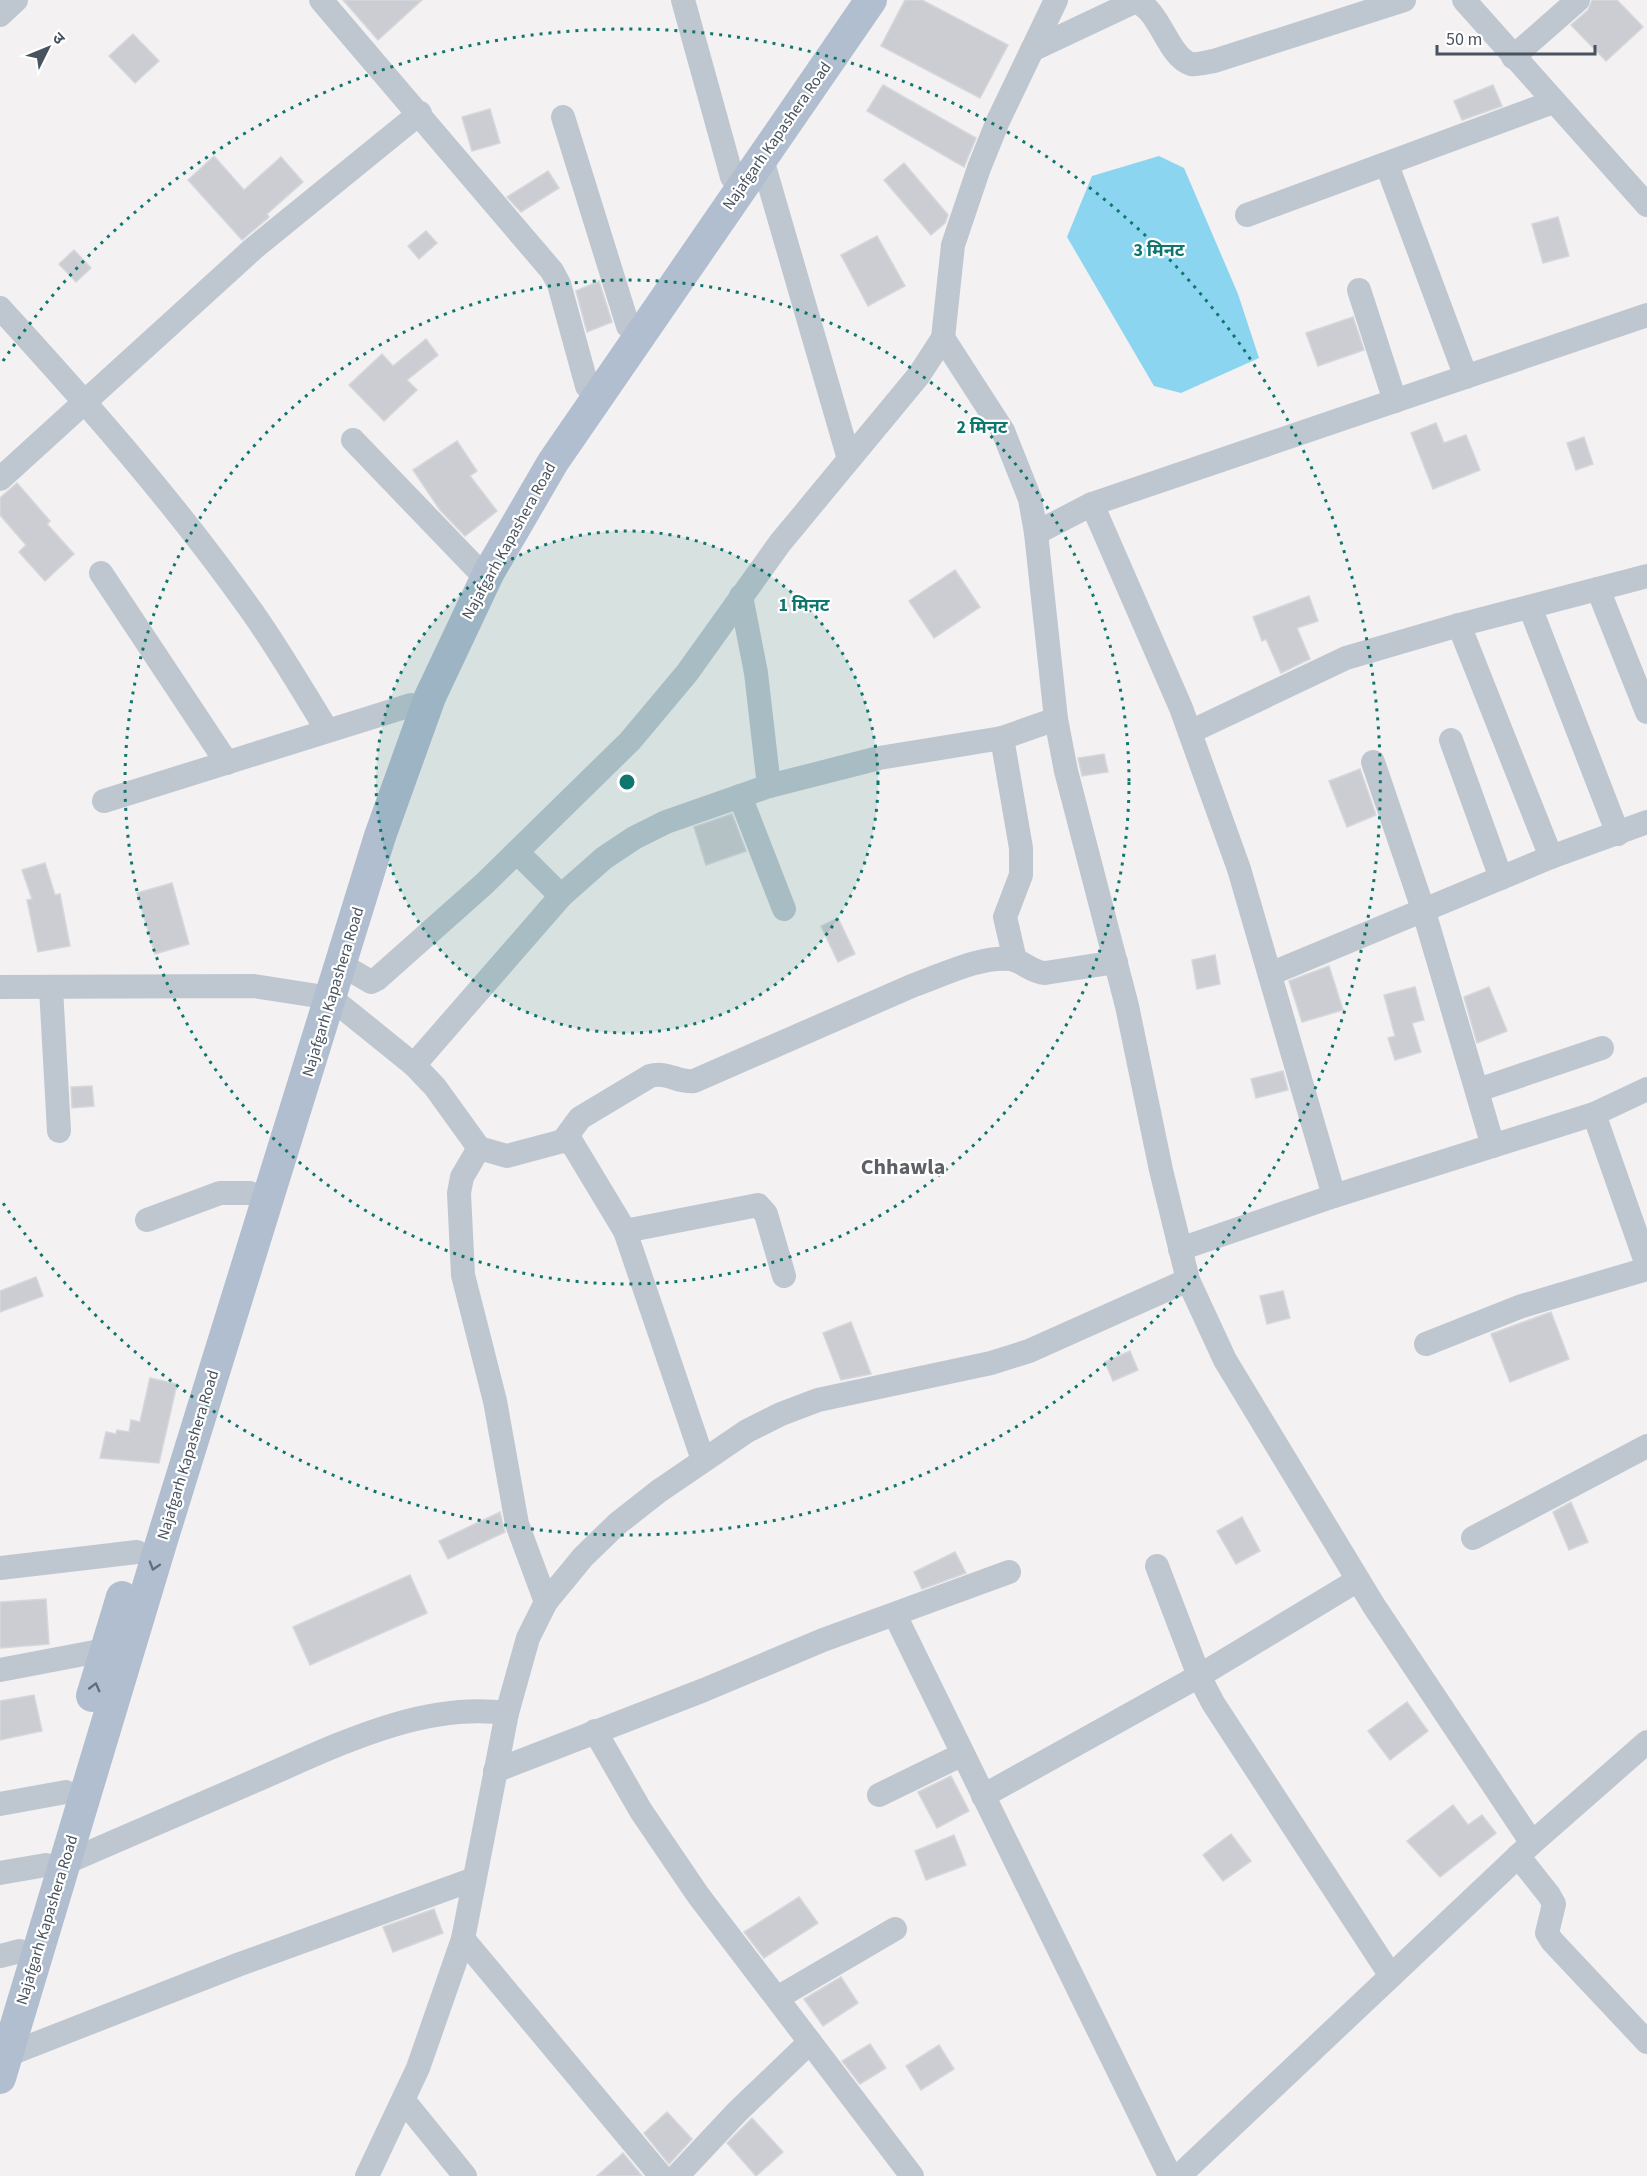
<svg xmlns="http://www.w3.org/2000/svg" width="1647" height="2176" font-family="'Source Sans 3','Noto Sans Devanagari',sans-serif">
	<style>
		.water { fill: #8bd5f0 }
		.building { fill: #cbcdd3; stroke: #d5d7dc; stroke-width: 1.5 }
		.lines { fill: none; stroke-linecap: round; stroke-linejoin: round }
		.minor { stroke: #bec7d0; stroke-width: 24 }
		.major { stroke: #b0bed0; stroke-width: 32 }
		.oneway { stroke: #626e7b }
		.ring { fill: none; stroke: #0f766e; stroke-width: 3; stroke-dasharray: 3 6 }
		.labels { text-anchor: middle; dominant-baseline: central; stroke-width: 4.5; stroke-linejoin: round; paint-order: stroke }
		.street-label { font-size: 16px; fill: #48535f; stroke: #fff }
		.district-label { font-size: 22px; font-weight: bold; fill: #5d6166; stroke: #fff }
		.centre { fill: #0f766e; stroke: #fff; stroke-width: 3 }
		.ring-label { font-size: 18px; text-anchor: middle; font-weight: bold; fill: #0f766e; stroke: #fff; stroke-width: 4.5; stroke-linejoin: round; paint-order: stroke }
	</style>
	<rect width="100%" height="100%" fill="#f3f1f1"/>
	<polygon class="water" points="1159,156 1184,168 1238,294 1259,358 1181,393 1154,386 1067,237 1092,176"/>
	<g class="building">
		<polygon points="343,0 422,0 378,40"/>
		<polygon points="905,0 922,0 1008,45 980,98 881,46"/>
		<polygon points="1592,0 1617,0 1643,27 1606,61 1571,25 1588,10"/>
		<polygon points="133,34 159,61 135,83 109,56"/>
		<polygon points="883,85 976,138 964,167 867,111"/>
		<polygon points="1493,85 1502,106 1462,120 1454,101"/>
		<polygon points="490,109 500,143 472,151 462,117"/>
		<polygon points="214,156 244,190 281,157 303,182 267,214 269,217 242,240 188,180"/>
		<polygon points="904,163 948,215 945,223 931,235 884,180"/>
		<polygon points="548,171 559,188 521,212 507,197"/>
		<polygon points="1558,217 1569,256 1543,263 1532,224"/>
		<polygon points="426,231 437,243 419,259 408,246"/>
		<polygon points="877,236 905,286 868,306 841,255"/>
		<polygon points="74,250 91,268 76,282 59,264"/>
		<polygon points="599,281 612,322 587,332 576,291"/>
		<polygon points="1353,317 1364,350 1318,366 1306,333"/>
		<polygon points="426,339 438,355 407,380 417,390 384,421 349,385 382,354 393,366"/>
		<polygon points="1436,423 1444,443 1466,435 1480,470 1433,489 1411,433"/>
		<polygon points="1584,437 1593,464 1576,470 1567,443"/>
		<polygon points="457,441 477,471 470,476 497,511 465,536 440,510 413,470"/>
		<polygon points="17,483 50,521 47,524 74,554 45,581 19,552 26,545 0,515 0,498"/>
		<polygon points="955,570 980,607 934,638 909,601"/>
		<polygon points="1309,596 1318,621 1297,628 1310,659 1281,673 1266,639 1262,641 1253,617"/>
		<polygon points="1104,754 1108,772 1082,776 1078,758"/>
		<polygon points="1360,769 1376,815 1347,827 1329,781"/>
		<polygon points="732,814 746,851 706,865 694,827"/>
		<polygon points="45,863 55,895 60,894 70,946 38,952 27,900 32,899 22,870"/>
		<polygon points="172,883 189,944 155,954 137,893"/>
		<polygon points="838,918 855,954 838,962 821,926"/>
		<polygon points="1215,955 1220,984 1197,989 1192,960"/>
		<polygon points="1329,966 1343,1010 1302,1022 1289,981"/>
		<polygon points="1415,987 1424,1020 1412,1023 1421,1052 1395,1060 1388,1038 1395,1036 1384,995"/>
		<polygon points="1489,987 1507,1031 1477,1043 1464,997"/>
		<polygon points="1283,1071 1288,1090 1256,1098 1251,1079"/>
		<polygon points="92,1086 94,1106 72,1108 71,1087"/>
		<polygon points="36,1277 43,1296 0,1312 0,1291"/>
		<polygon points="1283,1291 1290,1318 1267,1324 1260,1296"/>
		<polygon points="1551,1312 1569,1359 1510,1382 1491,1334"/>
		<polygon points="851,1322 871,1374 841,1380 823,1333"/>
		<polygon points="1130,1351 1138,1370 1113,1381 1105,1362"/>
		<polygon points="150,1378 177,1384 159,1463 100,1458 106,1432 116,1434 117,1430 129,1432 131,1420 140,1422"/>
		<polygon points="1571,1502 1588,1542 1569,1550 1553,1512"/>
		<polygon points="500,1512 505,1532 448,1559 439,1541"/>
		<polygon points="1242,1517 1260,1551 1236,1564 1217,1531"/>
		<polygon points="955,1552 966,1573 922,1589 914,1572"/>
		<polygon points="410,1575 427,1613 310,1665 293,1627"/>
		<polygon points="46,1599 49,1644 0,1648 0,1602"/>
		<polygon points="34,1695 42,1731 0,1740 0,1701"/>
		<polygon points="1407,1702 1428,1731 1390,1760 1368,1731"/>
		<polygon points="951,1776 969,1811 937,1828 918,1792"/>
		<polygon points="1453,1805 1468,1825 1482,1815 1496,1833 1440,1877 1407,1841"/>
		<polygon points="1231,1834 1251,1861 1223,1881 1203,1855"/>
		<polygon points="954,1835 966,1865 926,1880 915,1851"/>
		<polygon points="799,1897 818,1923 764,1958 744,1932"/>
		<polygon points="434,1909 443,1933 393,1952 383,1927"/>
		<polygon points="841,1977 858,2003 823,2026 804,1999"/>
		<polygon points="870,2044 886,2068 860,2084 842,2061"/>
		<polygon points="939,2045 954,2069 921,2090 906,2066"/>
		<polygon points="667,2112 692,2139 669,2164 644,2133"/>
		<polygon points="752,2118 783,2152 756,2176 727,2143"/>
		<polygon points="623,2153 642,2176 597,2176"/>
	</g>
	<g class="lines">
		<g class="minor">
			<polyline points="321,0 552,271 559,284 587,386"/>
			<polyline points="683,0 732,177"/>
			<polyline points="1464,0 1647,205"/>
			<polyline points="0,15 16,0"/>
			<path d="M1032,50L1134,2C1159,5 1167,57 1191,64C1198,65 1207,62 1214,61L1404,0"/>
			<polyline points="1513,57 1578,0"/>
			<polyline points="563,117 628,326"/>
			<polyline points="762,159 849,459"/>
			<polyline points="1387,165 1466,377"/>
			<polyline points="1247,215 1553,102"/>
			<polyline points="1359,290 1395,401"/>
			<path d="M0,308C87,403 173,501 248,606C277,646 301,688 327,730"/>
			<polyline points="943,338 1003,431 1030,499 1036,533 1056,719 1066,771 1127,1006 1161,1170 1188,1280 1225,1360 1374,1606 1532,1843"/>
			<polyline points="353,440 476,568"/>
			<polyline points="0,479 254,248 420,113"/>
			<polyline points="1092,504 1181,708 1239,869 1334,1196"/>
			<polyline points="1036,533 1092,504 1647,315"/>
			<polyline points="101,573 227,763"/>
			<polyline points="1598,589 1647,712"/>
			<polyline points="741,596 756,673 769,786"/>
			<polyline points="1530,607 1618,834"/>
			<polyline points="1459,625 1551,857"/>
			<polyline points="1190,732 1346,658 1459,625 1647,576"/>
			<polyline points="1002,738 1021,848 1021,875 1005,917 1015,960"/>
			<polyline points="1451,740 1501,878"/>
			<polyline points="1373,762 1424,912 1493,1146"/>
			<polyline points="740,796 784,909"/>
			<polyline points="104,801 411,705"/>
			<polyline points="517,852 561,896"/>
			<polyline points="342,965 371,982 377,979 484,884 630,741 687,673 780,543 919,375 943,338 953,245 979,168 998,121 1056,0"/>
			<polyline points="1270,974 1551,857 1647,822"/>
			<polyline points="0,987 254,986 331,998 414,1065 435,1087 479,1148 507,1156 563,1141 572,1143 625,1231 703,1460"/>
			<polyline points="51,988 59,1131"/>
			<polyline points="414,1065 561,896 604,858 634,838 666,822 769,786 879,758 1002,738 1056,719"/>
			<polyline points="1478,1090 1602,1048"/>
			<polyline points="1594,1114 1647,1265"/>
			<path d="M563,1141L580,1118L650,1076C667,1071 678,1083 694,1081L914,985C943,975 979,956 1010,959C1023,961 1031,972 1045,973L1116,962"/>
			<polyline points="479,1148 462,1177 459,1193 463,1275 495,1401 517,1524 546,1602"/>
			<polyline points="147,1220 220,1193 250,1193"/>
			<polyline points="625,1231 758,1205 766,1214 784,1276"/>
			<polyline points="1180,1249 1334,1196 1594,1114 1647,1089"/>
			<polyline points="1426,1344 1522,1306 1647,1269"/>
			<polyline points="1473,1538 1647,1446"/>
			<polyline points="1157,1566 1199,1676 1213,1703 1391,1976"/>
			<polyline points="0,1568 137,1552"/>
			<polyline points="895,1615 1170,2176"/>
			<polyline points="0,1670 105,1650"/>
			<polyline points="595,1731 641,1811 698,1895 912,2176"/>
			<polyline points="495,1771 704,1690 823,1640 1009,1572"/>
			<polyline points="879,1795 961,1755"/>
			<polyline points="983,1796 1199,1676 1358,1580"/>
			<polyline points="0,1804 66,1792"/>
			<polyline points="1518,1856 1549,1895 1554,1904 1547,1933 1552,1941 1647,2042"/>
			<path d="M65,1863C126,1836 188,1810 250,1783C330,1749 418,1701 507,1713"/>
			<polyline points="0,1873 46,1865"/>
			<polyline points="463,1939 661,2176"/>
			<polyline points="0,1956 20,1951"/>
			<polyline points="777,1998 895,1929"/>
			<polyline points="7,2055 240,1964 474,1879"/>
			<polyline points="404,2101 465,2176"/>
			<polyline points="367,2176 418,2068 463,1939 507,1713 528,1638 546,1602 583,1557 617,1524 659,1491 747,1431 781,1414 818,1400 991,1363 1029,1351 1188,1280"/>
			<polyline points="677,2176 737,2112 810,2042"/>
			<polyline points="1179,2176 1532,1843 1647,1742"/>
		</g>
		<g class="major">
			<polyline points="92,1696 122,1597"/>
			<polyline points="0,2078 162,1540 380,836 430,697 489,572 553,462 871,0"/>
		</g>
	</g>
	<defs><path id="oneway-chevron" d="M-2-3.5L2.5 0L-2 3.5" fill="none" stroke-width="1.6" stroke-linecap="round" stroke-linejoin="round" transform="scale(1.5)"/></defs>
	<g class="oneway">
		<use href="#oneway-chevron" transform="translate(154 1566) rotate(107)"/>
		<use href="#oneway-chevron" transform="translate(95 1687) rotate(-75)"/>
	</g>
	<circle cx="627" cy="782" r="251" fill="#0f766e" fill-opacity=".12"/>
	<g class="ring">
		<circle cx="627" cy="782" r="251"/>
		<circle cx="627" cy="782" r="502"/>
		<path d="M3 361A753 753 0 1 1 3 1203"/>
	</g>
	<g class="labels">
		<g class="street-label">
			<text transform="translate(777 136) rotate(-55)">Najafgarh Kapashera Road</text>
			<text transform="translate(509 541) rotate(-61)">Najafgarh Kapashera Road</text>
			<text transform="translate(333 992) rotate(-73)">Najafgarh Kapashera Road</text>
			<text transform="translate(188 1455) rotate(-73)">Najafgarh Kapashera Road</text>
			<text transform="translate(47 1920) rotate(-73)">Najafgarh Kapashera Road</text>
		</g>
		<g class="district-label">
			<text x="903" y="1167">Chhawla</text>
		</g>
	</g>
	<circle cx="627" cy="782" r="9" class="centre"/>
	<g class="ring-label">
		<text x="1159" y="256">3 मिनट</text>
		<text x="982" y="433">2 मिनट</text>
		<text x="804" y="611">1 मिनट</text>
	</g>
	<g transform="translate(48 48) rotate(47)" stroke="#ffffff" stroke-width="4.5" paint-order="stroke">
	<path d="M0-4.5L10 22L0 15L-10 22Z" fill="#48535f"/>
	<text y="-9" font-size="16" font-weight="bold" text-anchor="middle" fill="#48535f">उ</text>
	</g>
	<path d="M1437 45v9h158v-9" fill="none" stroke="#48535f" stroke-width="3"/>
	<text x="1446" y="45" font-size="18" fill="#48535f" stroke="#ffffff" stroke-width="4.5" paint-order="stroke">50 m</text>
</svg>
